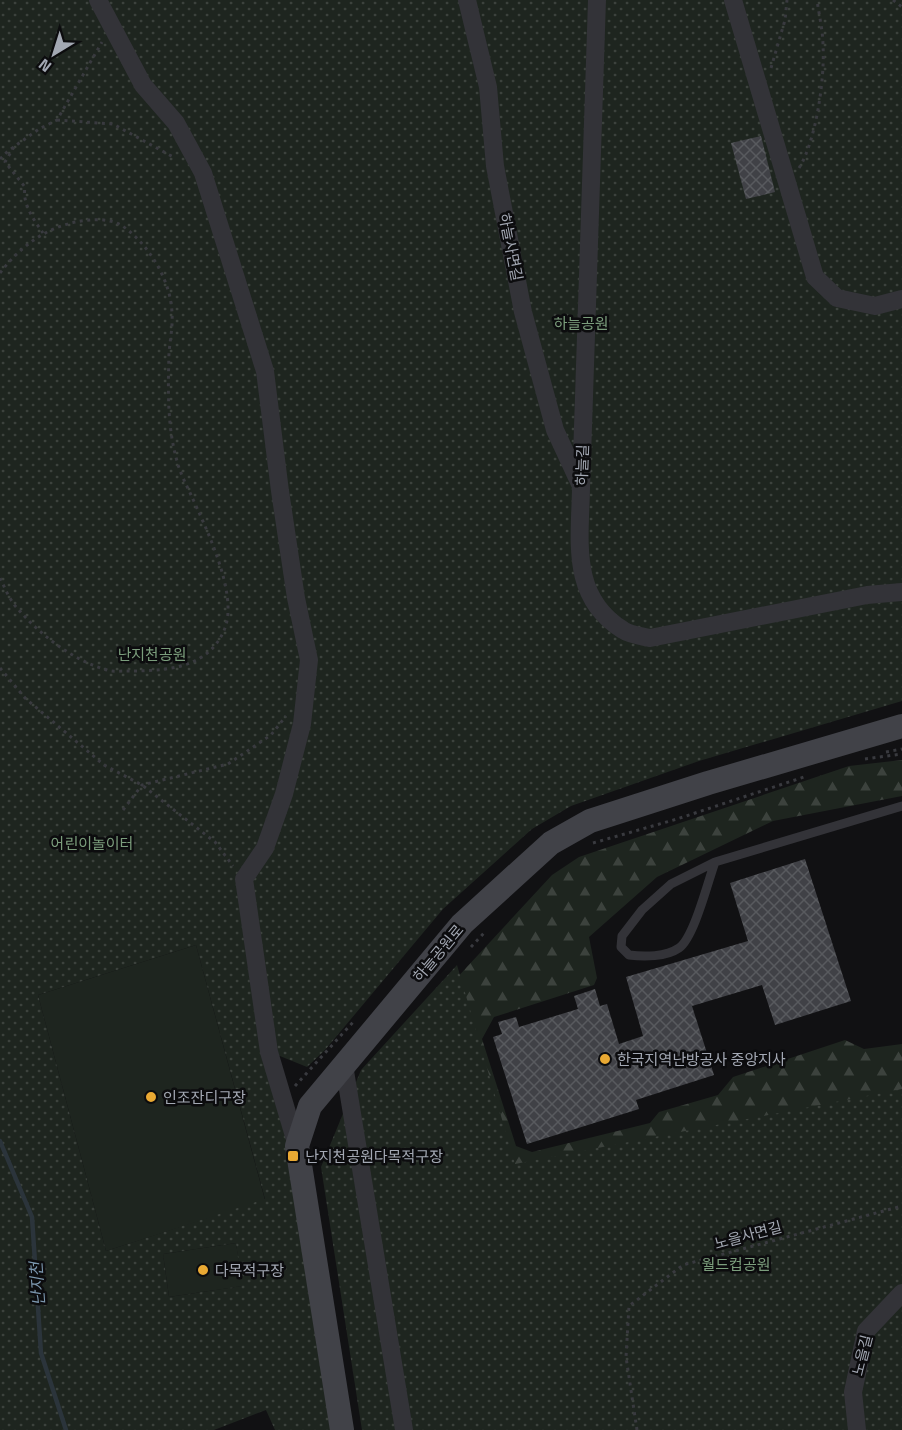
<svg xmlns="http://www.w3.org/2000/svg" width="902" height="1430" font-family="'Titillium Web','Noto Sans KR',sans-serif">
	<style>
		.green { fill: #1e251f }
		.forest { fill: url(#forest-firs) }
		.park { fill: url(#park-dots); fill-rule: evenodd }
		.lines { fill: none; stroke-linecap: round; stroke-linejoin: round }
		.stream { stroke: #2b343b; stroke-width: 4.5 }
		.building { fill: url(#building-cross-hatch) }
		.path { stroke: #393a3f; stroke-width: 3; stroke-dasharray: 3 4.5; stroke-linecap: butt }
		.lane { stroke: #333338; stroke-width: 9 }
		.street { stroke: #333338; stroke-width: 18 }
		.secondary { stroke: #414248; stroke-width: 24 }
		.poi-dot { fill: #e9a933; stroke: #0c0c0e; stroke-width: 2 }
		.labels { text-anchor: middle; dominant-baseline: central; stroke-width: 5; stroke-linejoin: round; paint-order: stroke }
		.street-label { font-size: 15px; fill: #a3a8b3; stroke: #0c0c0e }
		.park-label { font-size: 15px; fill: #7b9d7c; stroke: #0c0c0e }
		.poi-label { font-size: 15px; fill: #a3a8b3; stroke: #0c0c0e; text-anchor: start }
		.water-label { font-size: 16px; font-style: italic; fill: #7b96ad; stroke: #0c0c0e }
	</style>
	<defs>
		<pattern id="forest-firs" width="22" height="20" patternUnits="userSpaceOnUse" patternTransform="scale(1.5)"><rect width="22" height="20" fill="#1e251f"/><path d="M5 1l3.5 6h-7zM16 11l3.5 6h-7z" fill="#3c423d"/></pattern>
		<pattern id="park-dots" width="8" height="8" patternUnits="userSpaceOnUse" patternTransform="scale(1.5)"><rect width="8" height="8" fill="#1e251f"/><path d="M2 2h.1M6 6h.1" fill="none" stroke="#3c423d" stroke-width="1.8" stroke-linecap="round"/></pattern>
		<pattern id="building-cross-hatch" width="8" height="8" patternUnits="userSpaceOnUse" patternTransform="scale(1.5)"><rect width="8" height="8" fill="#404146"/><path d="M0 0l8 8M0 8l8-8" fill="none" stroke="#585a5e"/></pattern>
	</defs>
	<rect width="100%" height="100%" fill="#111113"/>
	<g class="green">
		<polygon points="196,945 265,1200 106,1251 38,995"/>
		<polygon points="236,1243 243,1286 169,1297 163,1254"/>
	</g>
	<polygon class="forest" points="902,760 902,796 773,821 657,877 589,937 597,978 594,985 494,1017 482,1039 516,1146 532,1152 650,1123 659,1112 718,1095 733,1077 845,1040 864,1049 902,1044 902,1430 389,1102 428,1009 552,875 579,857 849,766"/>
	<g class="park">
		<path d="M0,0H902V701L699,761L571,806L532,829L443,909L325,1050L307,1067L270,1052L342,1430H275L266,1410L214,1430H0ZM196,945L265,1199L106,1251L38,995ZM236,1243L242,1286L169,1297L163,1254Z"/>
		<polygon points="457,965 515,1164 902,1089 902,1430 362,1430 321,1167 361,1070"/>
	</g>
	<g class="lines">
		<polyline class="stream" points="0,1141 32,1217 41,1353 66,1430"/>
	</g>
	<g class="building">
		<polygon points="761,136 775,192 746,199 731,143"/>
		<polygon points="805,859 851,1001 775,1025 762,985 692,1006 714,1075 636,1100 639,1109 527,1144 493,1037 502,1034 498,1022 516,1017 519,1027 578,1009 574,996 595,989 600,1006 607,1004 619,1044 643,1036 626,977 748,941 730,883"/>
	</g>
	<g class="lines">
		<g class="path">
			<polyline points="893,0 902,7"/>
			<polyline points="771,68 785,20 787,0"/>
			<polyline points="57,120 113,124 175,158"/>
			<path d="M14,147L5,162L25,187C22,204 34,220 43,233"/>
			<polyline points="0,159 8,151 39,129 57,120 102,42"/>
			<path d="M799,168C816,141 825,78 823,46C823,31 819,15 817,0"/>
			<path d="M0,273C23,243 52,223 90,220C100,219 112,220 121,225C148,243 171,280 172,313C173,326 170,340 169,353C168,390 167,426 177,461C180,473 186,484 191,495C206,528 238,593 225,628C209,670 163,671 125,671C119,671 112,672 107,670C74,661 40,635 18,609C10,601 5,588 0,578"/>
			<polyline points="0,668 25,698 104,765 142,785 215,842 233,866"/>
			<polyline points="886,752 902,749"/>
			<polyline points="865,759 902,754"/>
			<polyline points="123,810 142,785 228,764 271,735 286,716"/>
			<polyline points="593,843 677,819 804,777"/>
			<polyline points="471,947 485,932"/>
			<polyline points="295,1086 355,1020"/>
			<polyline points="637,1430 626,1357 629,1306 683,1265 902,1206"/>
		</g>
		<path class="lane" d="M715,862C708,881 694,938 679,948C666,957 644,957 629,955L621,947L622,936L642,910L671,884L715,862L902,806"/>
		<g class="street">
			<polyline points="98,0 143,85 176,123 203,173 265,371 280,491 296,598 309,660 302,724 284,794 265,848 244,879 269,1052 297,1146"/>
			<polyline points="467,0 488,87 495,166 523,312 555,430 580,484"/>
			<path d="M597,0L581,488C580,542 570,597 623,630C630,635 642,636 650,638L867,595L902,592"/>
			<polyline points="733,0 815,277 837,298 875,306 902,299"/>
			<polyline points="344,1065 404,1430"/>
			<polyline points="857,1430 853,1392 866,1331 902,1293"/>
		</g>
		<polyline class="secondary" points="342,1430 297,1146 310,1106 462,924 551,843 590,821 708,783 902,726"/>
	</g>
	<g class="poi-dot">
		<circle cx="605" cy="1059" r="6"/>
		<circle cx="151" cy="1097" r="6"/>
		<rect x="287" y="1150" width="12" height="12" rx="3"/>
		<circle cx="203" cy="1270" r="6"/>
	</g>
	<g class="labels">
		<g class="street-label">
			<text transform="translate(511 247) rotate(79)">하늘사면길</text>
			<text transform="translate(582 465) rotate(-88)">하늘길</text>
			<text transform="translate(438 953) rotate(-50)">하늘공원로</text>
			<text transform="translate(748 1235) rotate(-15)">노을사면길</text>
			<text transform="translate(862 1355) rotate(-76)">노을길</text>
		</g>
		<g class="park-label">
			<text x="581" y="323">하늘공원</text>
			<text x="152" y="654">난지천공원</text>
			<text x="92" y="843">어린이놀이터</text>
			<text x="736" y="1264">월드컵공원</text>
		</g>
		<g class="poi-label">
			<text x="617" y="1059">한국지역난방공사 중앙지사</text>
			<text x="163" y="1097">인조잔디구장</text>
			<text x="305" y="1156">난지천공원다목적구장</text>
			<text x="215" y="1270">다목적구장</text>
		</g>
		<g class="water-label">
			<text transform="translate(37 1284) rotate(-94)">난지천</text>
		</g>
	</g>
	<g transform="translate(54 54) rotate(218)" stroke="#0c0c0e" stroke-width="4.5" paint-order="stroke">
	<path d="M0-4.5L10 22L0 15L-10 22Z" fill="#a3a8b3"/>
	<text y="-9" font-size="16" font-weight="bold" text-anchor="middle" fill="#a3a8b3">N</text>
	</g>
</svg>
